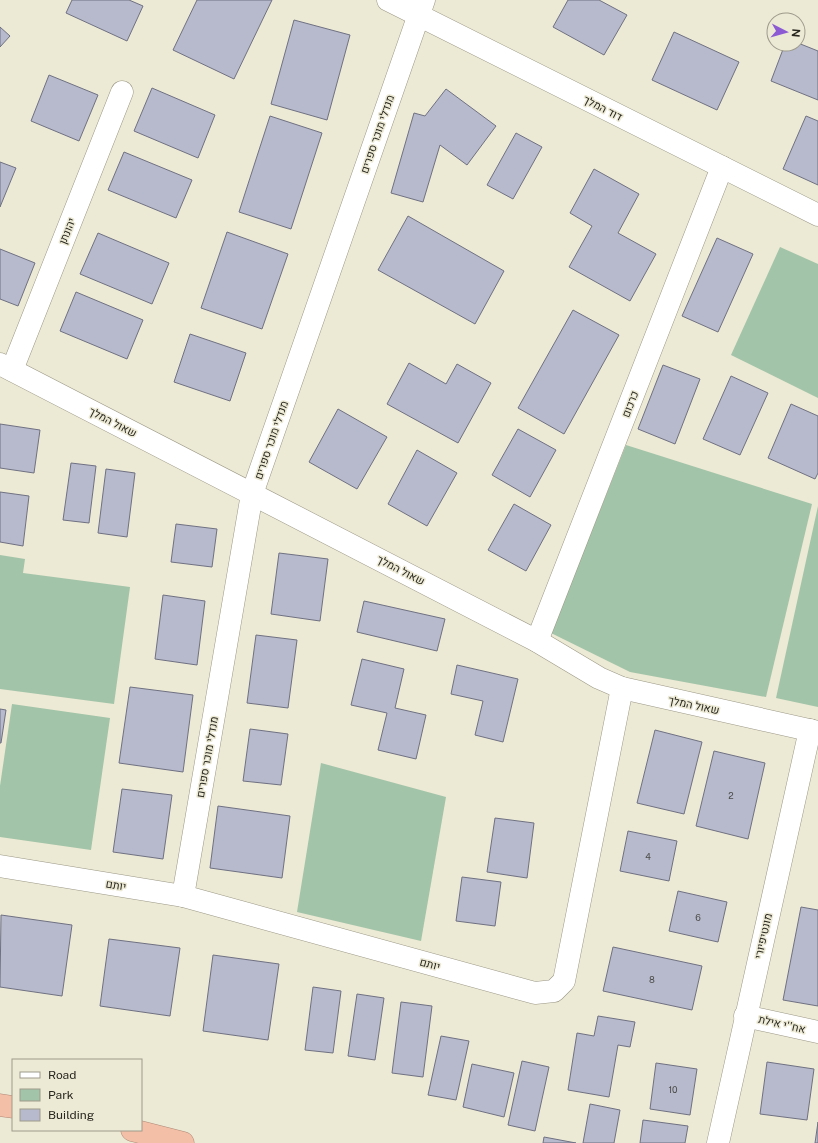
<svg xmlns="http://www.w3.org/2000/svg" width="818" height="1143" font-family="'Public Sans',Heebo,sans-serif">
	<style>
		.green { fill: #a2c4a8 }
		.building { fill: #b7bacc; stroke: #6f7182 }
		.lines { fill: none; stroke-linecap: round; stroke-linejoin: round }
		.minor-casing { stroke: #9b9886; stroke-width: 23 }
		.highway-casing { stroke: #ad8a77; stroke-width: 23 }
		.minor { stroke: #fff; stroke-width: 22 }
		.highway { stroke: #f4bfa7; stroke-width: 22 }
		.labels { text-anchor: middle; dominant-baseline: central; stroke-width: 3; stroke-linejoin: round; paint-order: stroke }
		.number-label { font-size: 9px; fill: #4c4c4a }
		.street-label { font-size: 11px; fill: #28271f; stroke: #ece9d5 }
	</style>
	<rect width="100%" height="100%" fill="#ece9d5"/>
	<g class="green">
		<polygon points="780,247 818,264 818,398 731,355"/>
		<polygon points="626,445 812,504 766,697 630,672 551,633"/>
		<polygon points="818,506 818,707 776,698"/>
		<polygon points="0,555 25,559 23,573 130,587 114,704 0,689"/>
		<polygon points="12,704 110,718 91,850 0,837 0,786"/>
		<polygon points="321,763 446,797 421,941 297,912"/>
	</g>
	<g class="building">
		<polygon points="72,0 129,0 143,6 127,41 66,13"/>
		<polygon points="197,0 272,0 234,79 173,50"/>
		<polygon points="568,0 599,0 627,15 604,55 553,27"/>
		<polygon points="294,20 350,35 327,120 271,104"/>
		<polygon points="0,27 10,36 0,47"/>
		<polygon points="674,32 739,62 717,110 652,80"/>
		<polygon points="798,43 818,51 818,100 771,81 785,44"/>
		<polygon points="49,75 98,95 79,141 31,121"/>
		<polygon points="152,88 215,115 198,158 134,131"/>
		<polygon points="446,89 496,126 467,165 440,145 423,202 391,193 414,113 425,116"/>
		<polygon points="270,116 322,133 291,229 239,212"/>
		<polygon points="806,116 818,121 818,185 783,169"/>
		<polygon points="516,133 542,147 513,199 487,185"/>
		<polygon points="124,152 192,180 176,218 108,190"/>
		<polygon points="0,162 16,168 0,207"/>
		<polygon points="594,169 639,194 618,233 656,254 630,301 569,267 592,226 570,213"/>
		<polygon points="408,216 504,271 475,324 378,270"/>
		<polygon points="227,232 288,254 262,329 201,308"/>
		<polygon points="98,233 169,263 152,304 80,274"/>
		<polygon points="717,238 753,254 718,332 682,316"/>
		<polygon points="0,249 35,263 18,306 0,299"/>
		<polygon points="76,292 143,320 127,359 60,331"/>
		<polygon points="573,310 619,335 564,434 518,408"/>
		<polygon points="190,334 246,353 230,401 174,382"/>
		<polygon points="409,363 446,384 457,364 491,383 458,443 387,404"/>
		<polygon points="663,365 700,379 675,444 638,429"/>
		<polygon points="731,376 768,393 740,455 703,439"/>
		<polygon points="791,404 818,416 818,473 815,479 768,458"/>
		<polygon points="338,409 387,437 357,489 309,462"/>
		<polygon points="0,424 40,430 34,473 0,468"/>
		<polygon points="518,429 556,450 530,497 492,475"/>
		<polygon points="417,450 457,473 427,526 388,504"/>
		<polygon points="71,463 96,466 89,523 63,520"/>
		<polygon points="106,469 135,473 127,537 98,533"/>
		<polygon points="0,492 29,496 23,546 0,542"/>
		<polygon points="514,504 551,525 526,571 488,550"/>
		<polygon points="176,524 217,529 212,567 171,562"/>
		<polygon points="279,553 328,559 320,621 271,614"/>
		<polygon points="163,595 205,601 197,665 155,659"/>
		<polygon points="364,601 445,619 437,651 357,632"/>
		<polygon points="256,635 297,640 288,708 247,703"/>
		<polygon points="362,659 404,669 395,708 426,715 416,759 378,750 387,713 351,705"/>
		<polygon points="457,665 518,679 503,742 475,735 483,701 451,694"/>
		<polygon points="130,687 193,695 183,772 119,763"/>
		<polygon points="0,709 6,710 1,743 0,743"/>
		<polygon points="250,729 288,734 281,785 243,781"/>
		<polygon points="655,730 702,742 684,814 637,803"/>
		<polygon points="714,751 765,763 748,839 696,826"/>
		<polygon points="122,789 172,795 163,859 113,852"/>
		<polygon points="218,806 290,816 282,878 210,868"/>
		<polygon points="495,818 534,823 527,878 487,872"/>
		<polygon points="628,831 677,841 669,881 620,871"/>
		<polygon points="462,877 501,882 495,926 456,921"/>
		<polygon points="678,891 727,902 718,942 669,931"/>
		<polygon points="801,907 818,910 818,1006 783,1000"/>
		<polygon points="1,915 72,925 62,996 0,987"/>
		<polygon points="109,939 180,948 170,1016 100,1006"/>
		<polygon points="613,947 702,966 692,1010 603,991"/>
		<polygon points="213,955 279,964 268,1040 203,1031"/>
		<polygon points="313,987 341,991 333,1053 305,1050"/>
		<polygon points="357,994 384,998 375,1060 348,1056"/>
		<polygon points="401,1002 432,1006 423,1077 392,1073"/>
		<polygon points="598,1016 635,1022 630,1047 618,1045 609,1097 568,1090 577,1033 594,1036"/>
		<polygon points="441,1036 469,1041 456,1100 428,1095"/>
		<polygon points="522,1061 549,1067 535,1131 508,1125"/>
		<polygon points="767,1062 814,1069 807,1120 760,1114"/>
		<polygon points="656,1063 697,1069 690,1115 650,1109"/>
		<polygon points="472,1064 514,1073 504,1117 463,1107"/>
		<polygon points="590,1104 620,1110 614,1143 583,1143"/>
		<polygon points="643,1120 688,1126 685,1143 640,1143"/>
		<polygon points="818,1122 818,1143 815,1143"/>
		<polygon points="544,1137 576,1143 543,1143"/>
	</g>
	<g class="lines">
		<g class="minor-casing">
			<g id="minor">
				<polyline points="388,0 818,215"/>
				<polyline points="0,364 537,641 599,678 622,688 818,732"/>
				<polyline points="12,370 122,92"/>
				<polyline points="537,641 722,167"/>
				<polyline points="0,866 183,896 535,993 554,991 564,981 622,688"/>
				<polyline points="183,896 252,494 424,0"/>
				<polyline points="745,1016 818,1032"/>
				<polyline points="718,1143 810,730"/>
			</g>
		</g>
		<g class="highway-casing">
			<g id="highway">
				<polyline points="0,1105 13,1107"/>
				<polyline points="132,1130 183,1143"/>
			</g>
		</g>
		<use href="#minor" class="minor"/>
		<use href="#highway" class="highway"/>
	</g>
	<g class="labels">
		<g class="number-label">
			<text x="731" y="795">2</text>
			<text x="648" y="856">4</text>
			<text x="698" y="917">6</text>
			<text x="652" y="979">8</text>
			<text x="673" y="1089">10</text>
		</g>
		<g class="street-label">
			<text transform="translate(603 108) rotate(27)">דוד המלך</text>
			<text transform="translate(377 134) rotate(-71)">מנדלי מוכר ספרים</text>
			<text transform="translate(67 231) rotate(-68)">יהונתן</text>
			<text transform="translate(630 404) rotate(-69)">כרכום</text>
			<text transform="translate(113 422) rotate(27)">שאול המלך</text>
			<text transform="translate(271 440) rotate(-71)">מנדלי מוכר ספרים</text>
			<text transform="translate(401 570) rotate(27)">שאול המלך</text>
			<text transform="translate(694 705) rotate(12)">שאול המלך</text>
			<text transform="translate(207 757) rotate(-80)">מנדלי מוכר ספרים</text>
			<text transform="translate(116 885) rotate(9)">יותם</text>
			<text transform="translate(763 936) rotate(-77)">מונטיפיורי</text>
			<text transform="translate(430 964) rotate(15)">יותם</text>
			<text transform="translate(782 1024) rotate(13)">אח''י אילת</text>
		</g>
	</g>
	<rect x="12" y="1059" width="130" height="72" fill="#ece9d5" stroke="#9e9b8c"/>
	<rect x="20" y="1072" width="20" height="6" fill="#ffffff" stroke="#9e9b8c"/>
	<text x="48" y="1079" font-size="12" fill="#28271f">Road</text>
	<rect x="20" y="1089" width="20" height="12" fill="#a2c4a8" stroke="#9e9b8c"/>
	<text x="48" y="1099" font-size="12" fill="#28271f">Park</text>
	<rect x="20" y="1109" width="20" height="12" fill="#b7bacc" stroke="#9e9b8c"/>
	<text x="48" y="1119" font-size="12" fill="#28271f">Building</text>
	<g transform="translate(786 32) rotate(96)"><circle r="19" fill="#ece9d5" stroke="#9e9b8c"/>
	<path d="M0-3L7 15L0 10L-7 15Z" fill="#8c5bd4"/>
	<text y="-6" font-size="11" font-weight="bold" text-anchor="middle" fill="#28271f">N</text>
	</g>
</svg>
